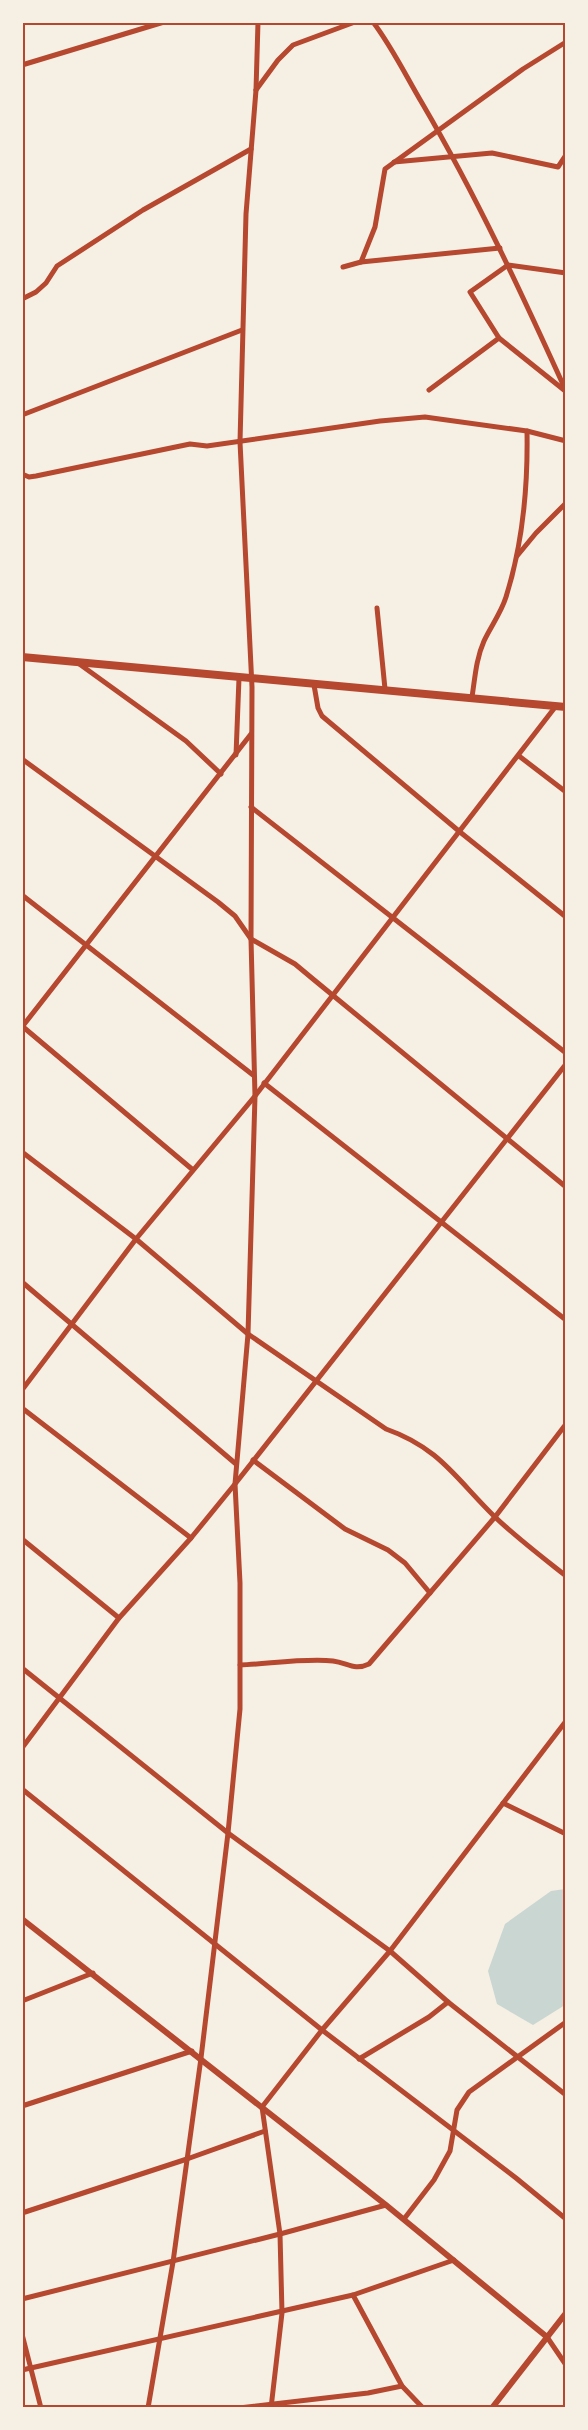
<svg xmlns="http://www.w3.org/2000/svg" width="588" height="2430" font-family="'Asap Condensed',sans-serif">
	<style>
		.water { fill: #c9d6d2 }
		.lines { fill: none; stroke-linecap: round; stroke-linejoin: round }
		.minor { stroke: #b5482f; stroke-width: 5 }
		.tertiary { stroke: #b5482f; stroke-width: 6 }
		.trunk { stroke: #b5482f; stroke-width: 8 }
		.neatline { fill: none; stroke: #b5482f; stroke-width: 2 }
	</style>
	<rect width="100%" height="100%" fill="#f6efe4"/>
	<polygon class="water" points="565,1889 565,2005 533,2025 497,2004 488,1971 505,1924 551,1891"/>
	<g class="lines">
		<g class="minor">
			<path d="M373,22C392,47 406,76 422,103C477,197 521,292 566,391"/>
			<polyline points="22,65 164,22"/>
			<polyline points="256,90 278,60 293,45 355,22"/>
			<polyline points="394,162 492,153 558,167 566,155"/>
			<polyline points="361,262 500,248"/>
			<polyline points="343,267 361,262 375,227 385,169 523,69 566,42"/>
			<polyline points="22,299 36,292 46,283 57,266 143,210 251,149"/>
			<polyline points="429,390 499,338"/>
			<polyline points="564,390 499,338 470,292 508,265 566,273"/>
			<polyline points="22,415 242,330"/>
			<polyline points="22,474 29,477 36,476 190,444 207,446 380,421 425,417 527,431 566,441"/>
			<polyline points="517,556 536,533 566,503"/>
			<polyline points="377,608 385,689"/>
			<polyline points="78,663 186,741 221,774"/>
			<polyline points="314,685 318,708 322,716 460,832 566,917"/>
			<path d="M472,697C475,678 476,659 484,641C491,626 501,613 506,597C523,543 528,487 527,431"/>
			<polyline points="236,755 239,678"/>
			<polyline points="519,756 566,792"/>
			<polyline points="22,759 218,902 235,916 251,939 295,964 313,979 566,1187"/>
			<polyline points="251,807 566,1053"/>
			<polyline points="22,895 253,1075"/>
			<polyline points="22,1026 193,1170"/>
			<polyline points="22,1027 251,734"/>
			<polyline points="264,1083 566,1320"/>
			<path d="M22,1152L136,1239L248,1334L386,1429C440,1448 456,1479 495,1517C517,1538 542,1557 566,1576"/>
			<polyline points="22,1282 236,1464"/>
			<polyline points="22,1390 136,1239 255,1096 556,706"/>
			<polyline points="22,1408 191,1538"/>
			<polyline points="253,1460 345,1529 388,1550 405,1563 430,1593"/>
			<polyline points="22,1539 119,1618"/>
			<path d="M240,1665C268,1664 305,1658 333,1661C348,1663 354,1671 369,1664L495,1517L566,1424"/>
			<polyline points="22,1668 228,1833 390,1951 448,2002 429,2017 359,2059"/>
			<polyline points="22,1748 119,1618 191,1538 235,1484 566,1064"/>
			<polyline points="22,1789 322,2030 516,2178 566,2219"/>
			<polyline points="503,1803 566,1834"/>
			<polyline points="22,2001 93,1973"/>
			<polyline points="448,2002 566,2095"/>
			<polyline points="22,2106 192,2051"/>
			<polyline points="22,2213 187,2159 265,2131"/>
			<polyline points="404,2219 434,2180 450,2151 457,2110 469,2092 566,2022"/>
			<polyline points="353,2295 402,2386 423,2408"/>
			<polyline points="22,2299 280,2234 386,2205"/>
			<polyline points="22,2334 41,2408"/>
			<polyline points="547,2337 566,2365"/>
			<polyline points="22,2370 353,2295 454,2260"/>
			<polyline points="148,2408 173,2262 201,2058 228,1833 240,1709 240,1583 235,1484 248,1334 255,1096 251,939 252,687 240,442 246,214 256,90 258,22"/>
			<polyline points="239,2408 368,2393 402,2386"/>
			<polyline points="271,2408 282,2313 280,2234 262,2107 322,2030 390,1951 566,1721"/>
		</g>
		<g class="tertiary">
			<polyline points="22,1919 386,2205 547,2337"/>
			<polyline points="492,2408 566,2313"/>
		</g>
		<polyline class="trunk" points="22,657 566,707"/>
	</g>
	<rect width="588" height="2430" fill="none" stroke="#f6efe4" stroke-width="48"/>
	<rect x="24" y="24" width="540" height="2382" class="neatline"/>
</svg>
